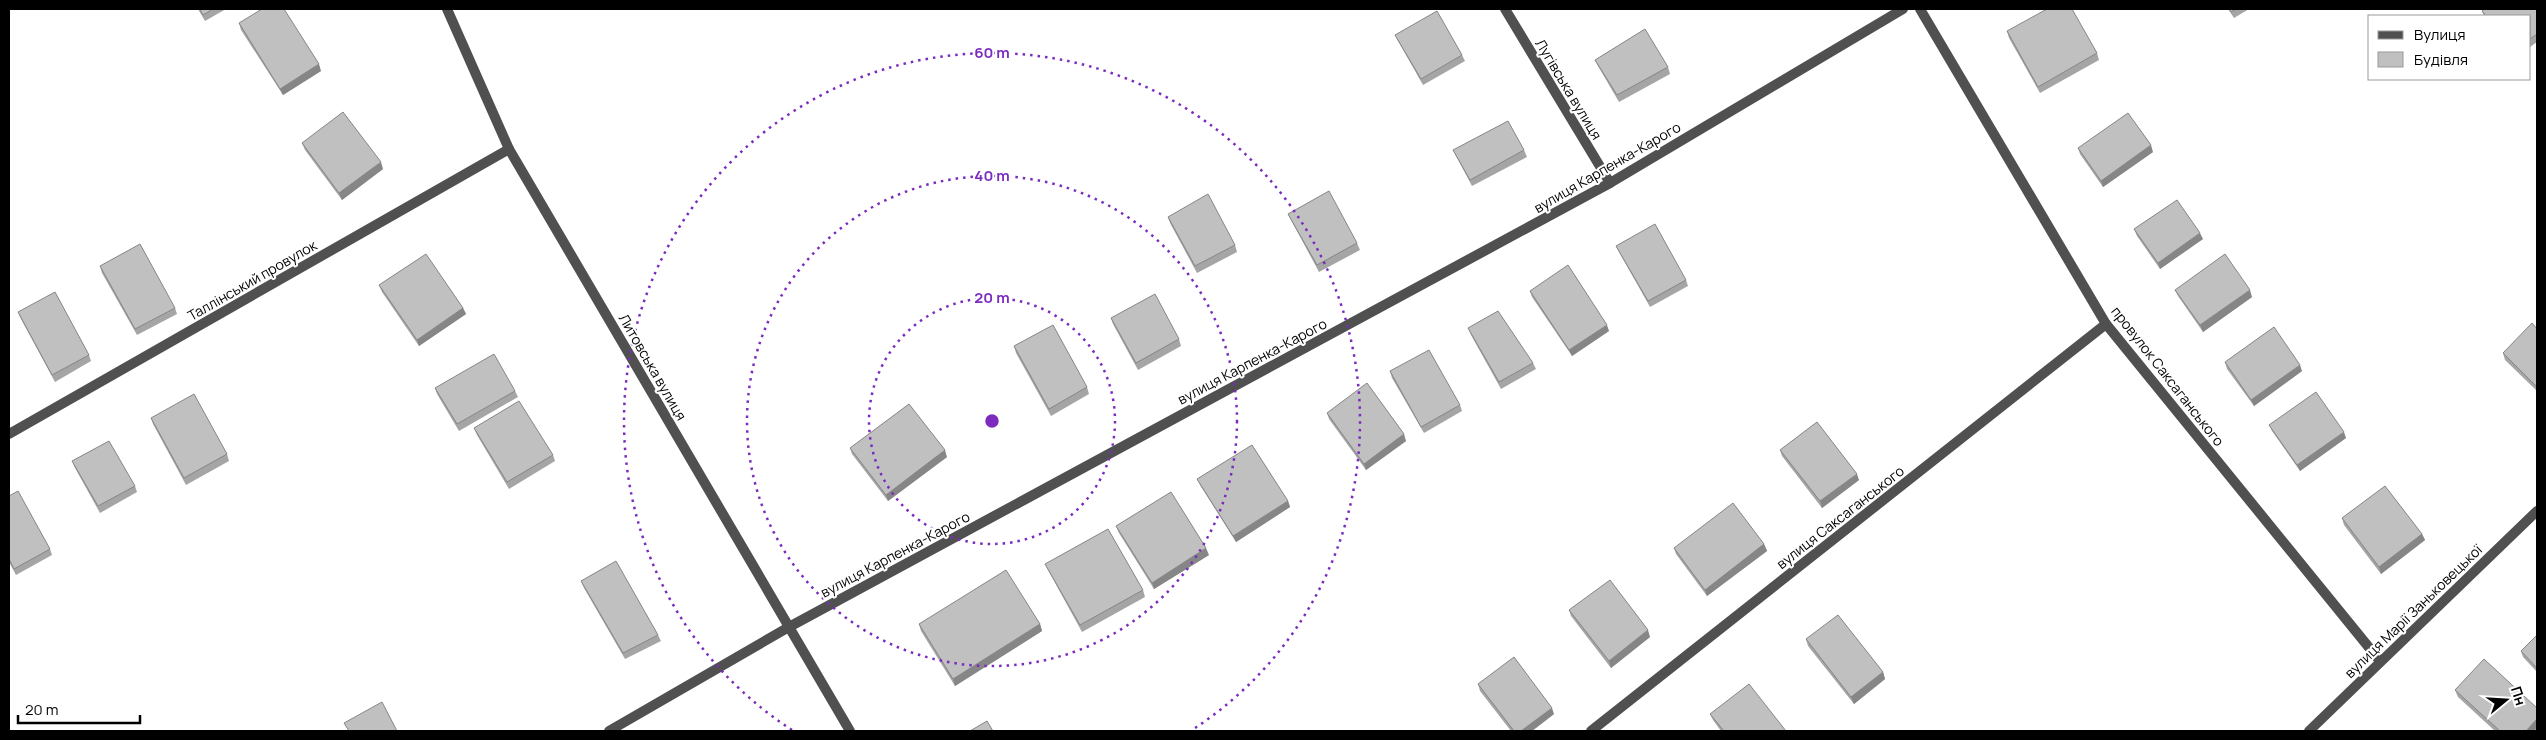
<svg xmlns="http://www.w3.org/2000/svg" width="2546" height="740" font-family="Manrope,sans-serif">
	<style>
		.lines { fill: none; stroke-linecap: round; stroke-linejoin: round }
		.street { stroke: #505050; stroke-width: 10 }
		.wall { fill: #a5a5a5 }
		.shaded-wall { fill: #868686 }
		.building { fill: #c0c0c0; stroke: #868686 }
		.ring { fill: none; stroke: #7b2cbf; stroke-width: 2.5; stroke-dasharray: 2.5 5 }
		.labels { text-anchor: middle; dominant-baseline: central; stroke-width: 4; stroke-linejoin: round; paint-order: stroke }
		.street-label { font-size: 14px; fill: #000; stroke: #fff }
		.centre { fill: #7b2cbf; stroke: #fff; stroke-width: 2.5 }
		.ring-label { font-size: 15px; text-anchor: middle; font-weight: bold; fill: #7b2cbf; stroke: #fff; stroke-width: 4; stroke-linejoin: round; paint-order: stroke }
	</style>
	<rect width="100%" height="100%" fill="#fff"/>
	<g class="lines">
		<g class="street">
			<polyline points="447,9 509,149 850,731"/>
			<polyline points="1505,9 1610,183"/>
			<polyline points="1920,9 2106,324 2380,661"/>
			<polyline points="9,434 509,149"/>
			<polyline points="609,731 789,627 1610,183 1903,9"/>
			<polyline points="1591,731 2106,324"/>
			<polyline points="2309,731 2537,511"/>
		</g>
	</g>
	<g class="wall">
		<polygon points="198,9 226,9 205,21"/>
		<polygon points="2228,9 2249,9 2234,18"/>
		<polygon points="2537,9 2537,42 2530,47 2530,16 2484,16 2482,11"/>
		<polygon points="239,23 321,71 283,95 241,30"/>
		<polygon points="2007,31 2097,53 2099,60 2040,93 2009,38"/>
		<polygon points="1395,35 1462,55 1465,61 1423,85 1398,41"/>
		<polygon points="1595,60 1668,67 1670,74 1619,102 1598,66"/>
		<polygon points="302,143 383,169 342,200 305,150"/>
		<polygon points="2078,148 2153,152 2103,187 2080,154"/>
		<polygon points="1453,150 1524,150 1527,157 1472,186 1456,156"/>
		<polygon points="1288,214 1357,243 1360,250 1319,272 1291,220"/>
		<polygon points="1168,217 1235,245 1237,252 1197,273 1170,223"/>
		<polygon points="2134,229 2203,239 2160,269 2137,236"/>
		<polygon points="1616,246 1686,280 1688,286 1650,307 1619,252"/>
		<polygon points="100,266 175,308 177,314 137,335 102,273"/>
		<polygon points="379,285 463,308 466,314 419,346 382,292"/>
		<polygon points="2175,290 2252,297 2203,332 2178,296"/>
		<polygon points="1530,291 1609,331 1572,356 1532,297"/>
		<polygon points="18,312 89,355 91,361 55,382 21,319"/>
		<polygon points="1111,318 1179,339 1181,346 1138,370 1113,324"/>
		<polygon points="1468,328 1533,363 1536,369 1501,389 1471,335"/>
		<polygon points="2537,329 2537,391 2505,360 2503,353"/>
		<polygon points="1014,346 1087,387 1089,394 1051,416 1016,353"/>
		<polygon points="2225,362 2302,371 2254,406 2227,369"/>
		<polygon points="1390,371 1460,405 1462,411 1424,433 1392,378"/>
		<polygon points="435,388 515,391 518,397 459,431 437,394"/>
		<polygon points="1327,413 1406,441 1366,470 1329,419"/>
		<polygon points="151,418 227,454 229,461 186,485 153,424"/>
		<polygon points="2269,425 2346,438 2300,471 2272,431"/>
		<polygon points="474,428 553,455 555,461 509,489 477,435"/>
		<polygon points="850,448 947,457 888,501 852,454"/>
		<polygon points="1780,450 1859,480 1822,508 1782,456"/>
		<polygon points="72,461 135,486 137,492 100,513 75,468"/>
		<polygon points="1197,479 1288,501 1290,507 1236,542 1200,485"/>
		<polygon points="9,496 50,549 52,555 16,575 9,562"/>
		<polygon points="2342,518 2422,534 2425,540 2381,574 2344,525"/>
		<polygon points="1116,526 1209,555 1154,589 1119,533"/>
		<polygon points="1764,544 1767,551 1707,596 1676,554 1674,548"/>
		<polygon points="1045,564 1143,590 1145,597 1082,632 1048,570"/>
		<polygon points="581,581 658,635 661,641 625,659 584,588"/>
		<polygon points="1569,610 1650,637 1611,668 1571,616"/>
		<polygon points="919,624 1040,624 1042,631 955,686 921,631"/>
		<polygon points="2537,635 2537,672 2523,657 2521,651"/>
		<polygon points="1806,639 1883,672 1885,679 1854,704 1808,646"/>
		<polygon points="1478,684 1554,714 1532,731 1511,731 1480,691"/>
		<polygon points="2455,690 2537,708 2537,728 2534,731 2495,731 2458,697"/>
		<polygon points="1710,714 1786,731 1721,731 1713,720"/>
	</g>
	<g class="shaded-wall">
		<polygon points="319,64 321,71 283,95 280,89"/>
		<polygon points="2151,145 2153,152 2103,187 2101,181"/>
		<polygon points="381,162 383,169 342,200 339,193"/>
		<polygon points="2200,233 2203,239 2160,269 2158,263"/>
		<polygon points="2250,290 2252,297 2203,332 2200,325"/>
		<polygon points="463,308 466,314 419,346 417,340"/>
		<polygon points="1607,325 1609,331 1572,356 1569,350"/>
		<polygon points="2300,365 2302,371 2254,406 2251,400"/>
		<polygon points="2344,432 2346,438 2300,471 2297,465"/>
		<polygon points="1404,434 1406,441 1366,470 1364,464"/>
		<polygon points="945,450 947,457 888,501 886,495"/>
		<polygon points="1857,474 1859,480 1822,508 1820,501"/>
		<polygon points="1288,501 1290,507 1236,542 1233,536"/>
		<polygon points="2422,534 2425,540 2381,574 2379,567"/>
		<polygon points="1764,544 1767,551 1707,596 1705,590"/>
		<polygon points="1206,548 1209,555 1154,589 1152,583"/>
		<polygon points="1040,624 1042,631 955,686 953,679"/>
		<polygon points="1648,630 1650,637 1611,668 1609,661"/>
		<polygon points="1883,672 1885,679 1854,704 1851,697"/>
		<polygon points="1552,708 1554,714 1532,731 1521,731"/>
		<polygon points="2537,719 2537,728 2534,731 2526,731"/>
	</g>
	<g class="building">
		<polygon points="200,9 213,9 203,15"/>
		<polygon points="262,9 284,9 319,64 280,89 239,23"/>
		<polygon points="2047,9 2072,9 2097,53 2038,87 2007,31"/>
		<polygon points="2229,9 2236,9 2231,12"/>
		<polygon points="2485,9 2537,9 2537,34 2530,39 2530,16 2486,16 2482,11"/>
		<polygon points="1437,11 1462,55 1421,79 1395,35"/>
		<polygon points="1645,29 1668,67 1617,95 1595,60"/>
		<polygon points="343,112 381,162 339,193 302,143"/>
		<polygon points="2128,113 2151,145 2101,181 2078,148"/>
		<polygon points="1508,121 1524,150 1470,180 1453,150"/>
		<polygon points="1329,191 1357,243 1317,265 1288,214"/>
		<polygon points="1208,194 1235,245 1195,266 1168,217"/>
		<polygon points="2177,200 2200,233 2158,263 2134,229"/>
		<polygon points="1655,224 1686,280 1648,301 1616,246"/>
		<polygon points="140,244 175,308 135,329 100,266"/>
		<polygon points="426,254 463,308 417,340 379,285"/>
		<polygon points="2225,254 2250,290 2200,325 2175,290"/>
		<polygon points="1568,265 1607,325 1569,350 1530,291"/>
		<polygon points="55,292 89,355 52,375 18,312"/>
		<polygon points="1155,294 1179,339 1136,363 1111,318"/>
		<polygon points="1498,311 1533,363 1499,382 1468,328"/>
		<polygon points="2532,323 2537,329 2537,387 2503,353"/>
		<polygon points="1053,325 1087,387 1049,409 1014,346"/>
		<polygon points="2274,327 2300,365 2251,400 2225,362"/>
		<polygon points="1429,350 1460,405 1421,427 1390,371"/>
		<polygon points="494,354 515,391 457,424 435,388"/>
		<polygon points="1367,383 1404,434 1364,464 1327,413"/>
		<polygon points="2316,392 2344,432 2297,465 2269,425"/>
		<polygon points="194,394 227,454 184,478 151,418"/>
		<polygon points="519,401 553,455 507,482 474,428"/>
		<polygon points="909,404 945,450 886,495 850,448"/>
		<polygon points="1817,422 1857,474 1820,501 1780,450"/>
		<polygon points="109,441 135,486 98,506 72,461"/>
		<polygon points="1252,445 1288,501 1233,536 1197,479"/>
		<polygon points="2385,486 2422,534 2379,567 2342,518"/>
		<polygon points="18,491 50,549 14,569 9,559 9,496"/>
		<polygon points="1171,492 1206,548 1152,583 1116,526"/>
		<polygon points="1733,503 1764,544 1705,590 1674,548"/>
		<polygon points="1108,529 1143,590 1080,625 1045,564"/>
		<polygon points="616,561 658,635 623,653 581,581"/>
		<polygon points="1006,570 1040,624 953,679 919,624"/>
		<polygon points="1610,580 1648,630 1609,661 1569,610"/>
		<polygon points="1838,615 1883,672 1851,697 1806,639"/>
		<polygon points="2537,635 2537,668 2521,651"/>
		<polygon points="1514,657 1552,708 1521,731 1514,731 1478,684"/>
		<polygon points="2484,659 2537,708 2537,719 2526,731 2500,731 2455,690"/>
		<polygon points="1749,684 1786,731 1724,731 1710,714"/>
		<polygon points="382,702 397,731 349,731 344,723"/>
		<polygon points="987,721 993,731 970,731"/>
	</g>
	<g class="ring">
		<circle cx="992" cy="421" r="123"/>
		<circle cx="992" cy="421" r="245"/>
		<path d="M792 730A368 368 0 1 1 1192 730"/>
	</g>
	<g class="labels">
		<g class="street-label">
			<text transform="translate(1569 89) rotate(59)">Лугівська вулиця</text>
			<text transform="translate(1607 167) rotate(-30)">вулиця Карпенка-Карого</text>
			<text transform="translate(252 280) rotate(-30)">Таллінський провулок</text>
			<text transform="translate(1252 361) rotate(-28)">вулиця Карпенка-Карого</text>
			<text transform="translate(653 367) rotate(60)">Литовська вулиця</text>
			<text transform="translate(2168 376) rotate(52)">провулок Саксаганського</text>
			<text transform="translate(1840 517) rotate(-38)">вулиця Саксаганського</text>
			<text transform="translate(895 554) rotate(-28)">вулиця Карпенка-Карого</text>
			<text transform="translate(2413 611) rotate(-44)">вулиця Марії Заньковецької</text>
		</g>
	</g>
	<circle cx="992" cy="421" r="8" class="centre"/>
	<g class="ring-label">
		<text x="992" y="58">60 m</text>
		<text x="992" y="181">40 m</text>
		<text x="992" y="303">20 m</text>
	</g>
	<rect width="2546" height="740" fill="none" stroke="#000000" stroke-width="20"/>
	<rect x="2368" y="15" width="162" height="65" fill="#ffffff" stroke="#999999"/>
	<rect x="2378" y="31" width="25" height="8" fill="#505050" stroke="#999999"/>
	<text x="2414" y="40" font-size="15" fill="#000000">Вулиця</text>
	<rect x="2378" y="52" width="25" height="15" fill="#c0c0c0" stroke="#999999"/>
	<text x="2414" y="65" font-size="15" fill="#000000">Будівля</text>
	<g transform="translate(2506 700) rotate(72)" stroke="#ffffff" stroke-width="4" paint-order="stroke">
	<path d="M0-4L9 19L0 12L-9 19Z" fill="#000000"/>
	<text y="-8" font-size="14" font-weight="bold" text-anchor="middle" fill="#000000">Пн</text>
	</g>
	<path d="M18 715v8h122v-8" fill="none" stroke="#000000" stroke-width="2.5"/>
	<text x="25" y="715" font-size="15" fill="#000000" stroke="#ffffff" stroke-width="4" paint-order="stroke">20 m</text>
</svg>
